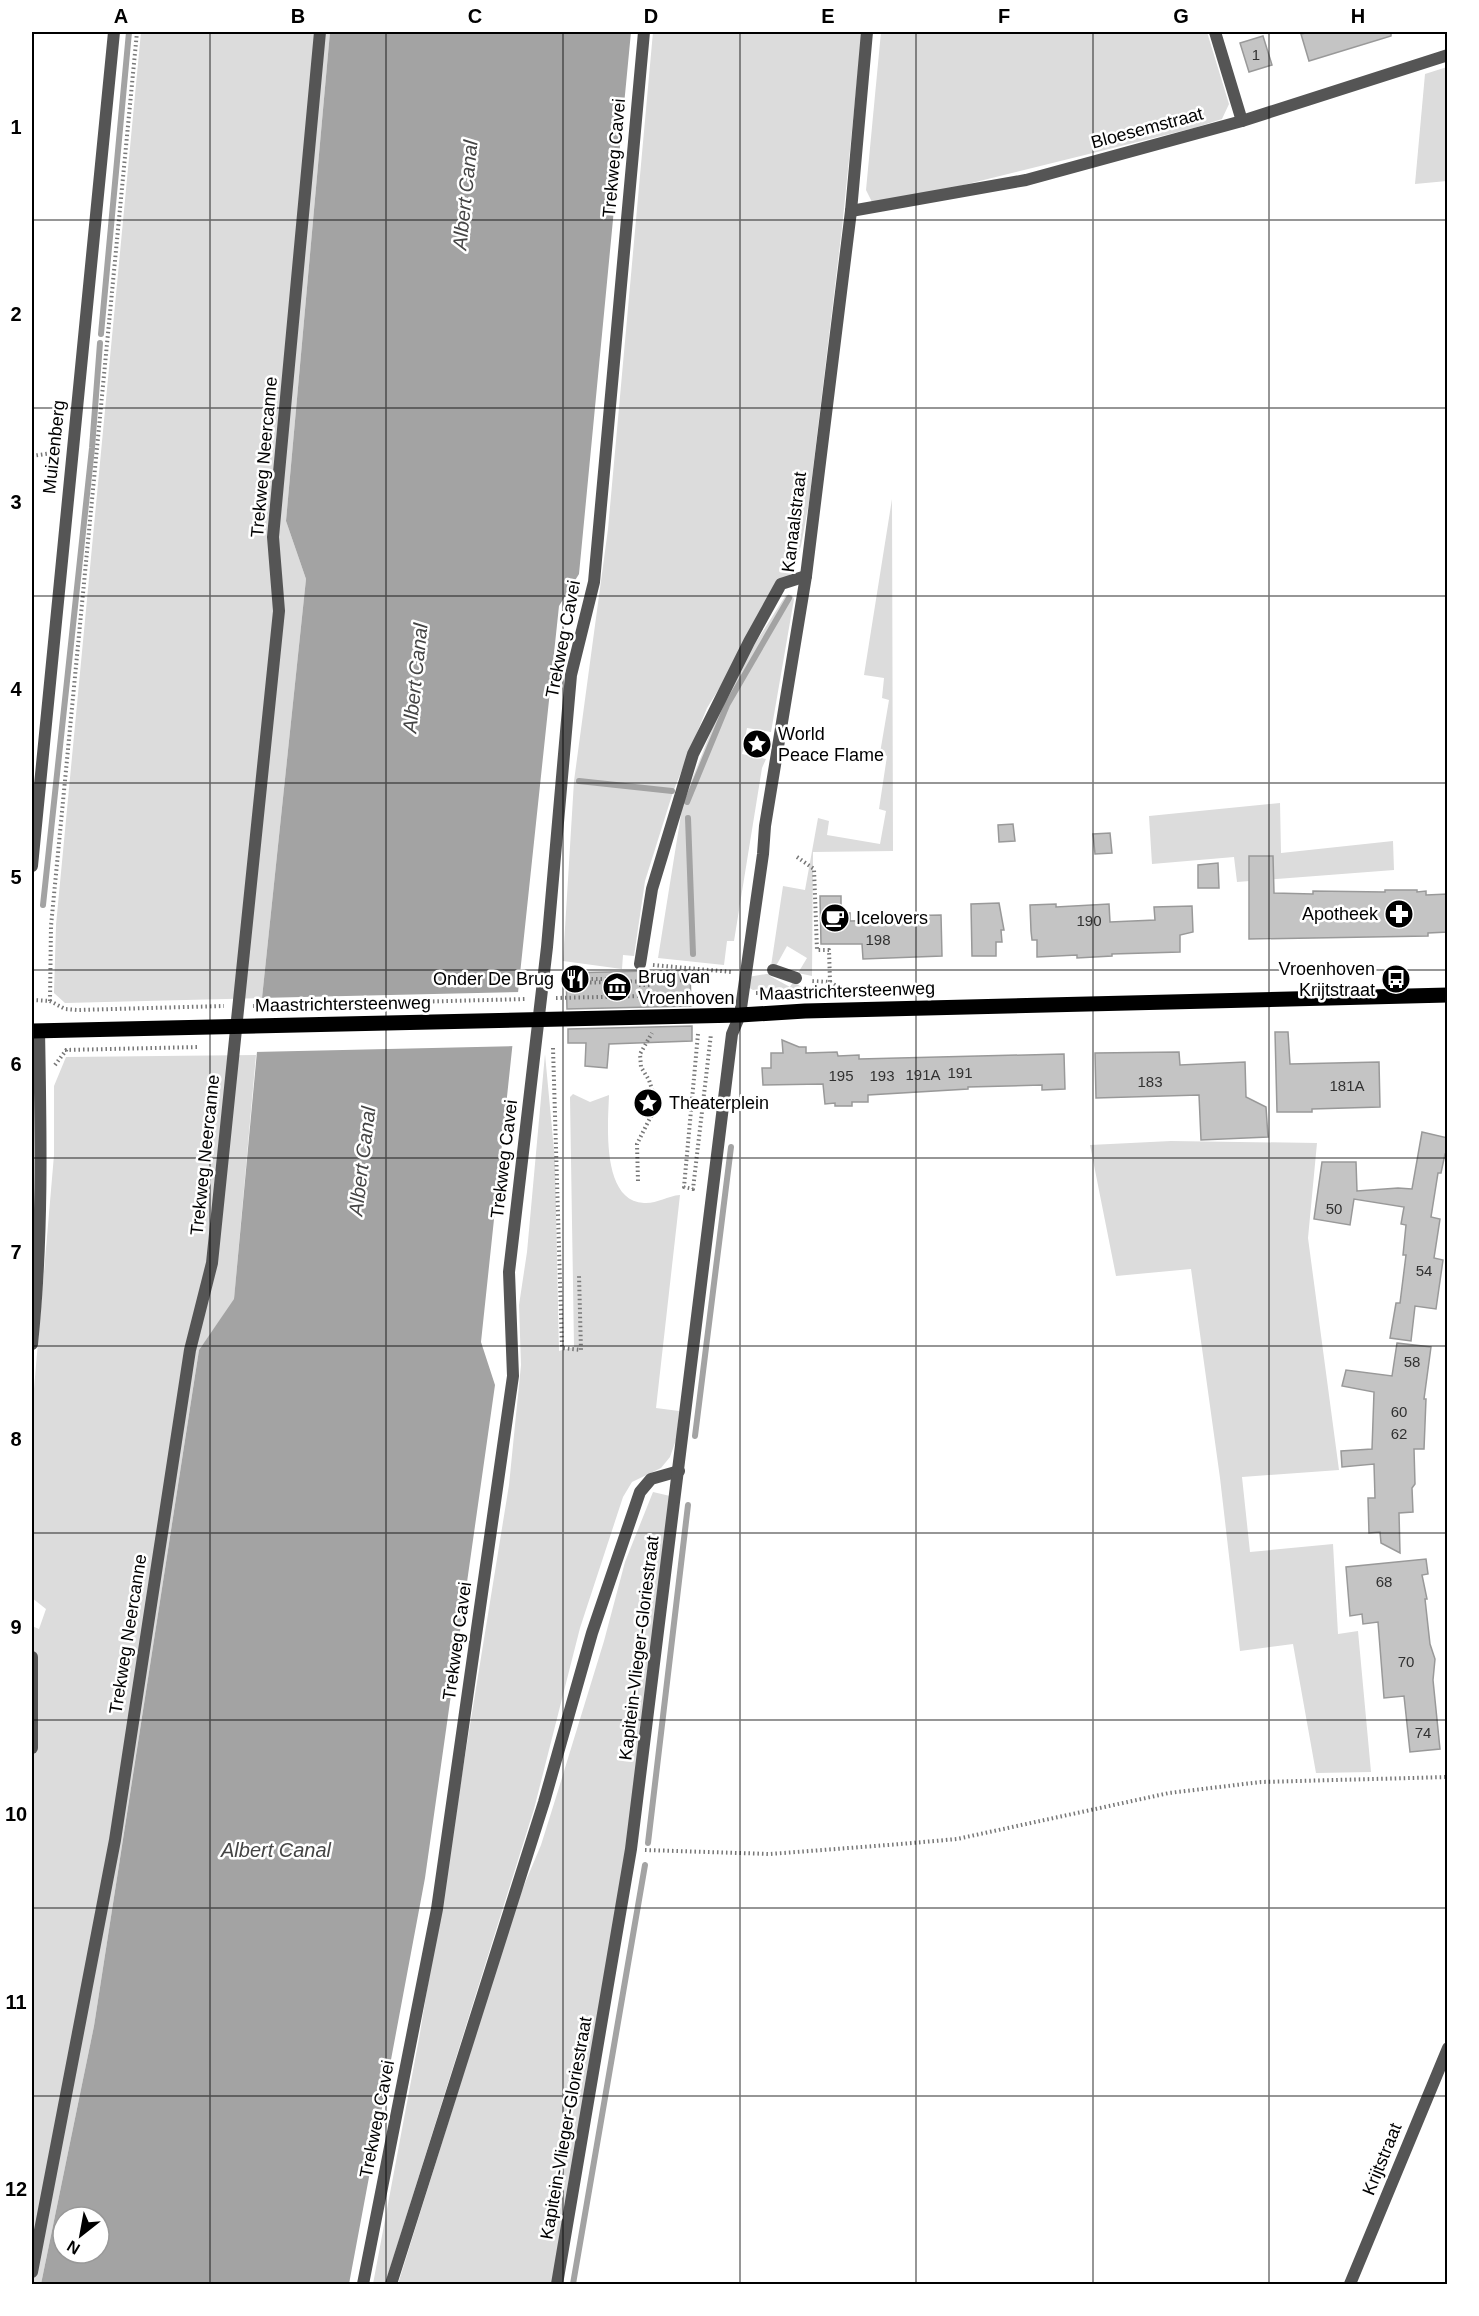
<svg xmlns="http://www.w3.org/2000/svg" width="1479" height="2316" font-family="Helvetica,sans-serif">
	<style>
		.green { fill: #dcdcdc }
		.water { fill: #a3a3a3; fill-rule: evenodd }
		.pier { fill: #fff }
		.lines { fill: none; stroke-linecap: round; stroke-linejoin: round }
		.stream { stroke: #a3a3a3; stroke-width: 6 }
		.building { fill: #c4c4c4; stroke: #999; stroke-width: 1.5 }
		.path { stroke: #777; stroke-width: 4; stroke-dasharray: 1.5 3; stroke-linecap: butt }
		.service { stroke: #555; stroke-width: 12 }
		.pedestrian { stroke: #555; stroke-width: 12 }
		.minor { stroke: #555; stroke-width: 12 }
		.tertiary { stroke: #555; stroke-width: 12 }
		.primary { stroke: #000; stroke-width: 15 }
		.grid { fill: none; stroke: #000; stroke-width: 1.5; stroke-opacity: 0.55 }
		.labels { text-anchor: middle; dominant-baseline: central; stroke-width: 5; stroke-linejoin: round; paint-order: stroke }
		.number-label { font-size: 15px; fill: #313131 }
		.street-label { font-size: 18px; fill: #000; stroke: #fff }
		.poi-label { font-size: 18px; fill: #000; stroke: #fff; text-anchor: start }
		.water-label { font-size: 20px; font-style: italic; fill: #444; stroke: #fff }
		.neatline { fill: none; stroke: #000; stroke-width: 2 }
		.grid-label { font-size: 20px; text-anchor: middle; font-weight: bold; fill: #000 }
	</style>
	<rect width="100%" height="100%" fill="#fff"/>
	<g class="green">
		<polygon points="141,32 330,32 286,521 306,579 262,998 65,1003 54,993 56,925"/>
		<polygon points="653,32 862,32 842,228 809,502 801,546 791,573 707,708 673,792 645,881 634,956 623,955 622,969 563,961 574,781 608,529"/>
		<polygon points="881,32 1207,32 1229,104 1222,119 1194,128 891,203 872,202 866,190"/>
		<polygon points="1447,67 1447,181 1415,184 1425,74"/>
		<polygon points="892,499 893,851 813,852 812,976 798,973 807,958 787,946 776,966 771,966 783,886 805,890 818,818 829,821 827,835 880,844 886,811 879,809 887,756 880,753 889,700 882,698 884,678 864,675"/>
		<polygon points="786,595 792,595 794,599 771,732 747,728 742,754 766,759 762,768 734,941 727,941 724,965 658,958 683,802 722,704 751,650"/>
		<polygon points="1280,803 1281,853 1393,841 1394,870 1237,882 1234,857 1152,864 1149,816"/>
		<polygon points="772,973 770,976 790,987 793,982 812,993 786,995 768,988 753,990 748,987 748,977"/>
		<path d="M545,1054L555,1161L559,1351L574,1347L570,1097L573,1094L590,1102L609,1095C608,1124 601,1201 644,1203C656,1204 667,1196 680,1195L656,1408L679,1411L677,1437L670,1457L661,1468L632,1482L623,1497L580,1628L534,1809L385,2284H373L420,2033L509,1485L521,1365L519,1305L527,1252Z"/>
		<polygon points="256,1055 234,1300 199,1350 94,2026 41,2284 32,2284 32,1626 39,1629 46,1609 32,1598 32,1412 54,1155 54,1086 66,1057"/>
		<polygon points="1171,1141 1317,1143 1308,1238 1339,1470 1242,1477 1250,1552 1333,1544 1338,1634 1358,1631 1371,1772 1316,1773 1293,1644 1240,1651 1220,1478 1191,1269 1116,1276 1090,1145"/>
		<polygon points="653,1492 670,1496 623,1878 552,2284 398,2284 517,1902 541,1845 557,1794 604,1641 625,1562"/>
	</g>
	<path class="water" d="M330,32H631L579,574L559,606L481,1342L495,1385L425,1878L349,2284H41L94,2026L199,1350L234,1299L262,998L306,579L286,521ZM63,2217H99V2253H63Z"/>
	<polygon class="pier" points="521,992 516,1046 254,1052 259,998"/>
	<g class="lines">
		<g class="stream">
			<polyline points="101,334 129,32"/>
			<polyline points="579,781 672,791"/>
			<polyline points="687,802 727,705 789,598"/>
			<polyline points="688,818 693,954"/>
			<polyline points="43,905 92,448 100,343"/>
			<polyline points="695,1436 731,1147"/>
			<polyline points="648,1843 688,1505"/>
			<polyline points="573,2284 645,1865"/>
		</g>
	</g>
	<g class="building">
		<polygon points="1311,32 1391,32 1391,36 1309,61 1301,34"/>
		<polygon points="1263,36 1272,65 1249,72 1240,43"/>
		<polygon points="1013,824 1015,841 999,842 998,825"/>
		<polygon points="1110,833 1112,853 1095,854 1093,834"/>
		<polygon points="1249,856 1273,856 1274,893 1313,894 1313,891 1385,892 1385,890 1417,890 1417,892 1426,891 1426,895 1448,894 1448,932 1428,933 1428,936 1249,939"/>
		<polygon points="1218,863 1219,888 1198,888 1198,865"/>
		<polygon points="820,896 841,896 841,913 850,913 850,921 895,920 894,916 941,915 942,956 863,959 862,944 821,944"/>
		<polygon points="999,903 1004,930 1001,930 1002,942 996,942 996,956 972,956 971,904"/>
		<polygon points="1056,904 1056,907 1109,904 1110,922 1155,920 1154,907 1192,906 1193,932 1180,935 1180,952 1112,954 1112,956 1077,958 1077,955 1037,957 1037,940 1032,940 1031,931 1030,905"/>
		<polygon points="690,970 691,1006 567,1009 566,973"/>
		<polygon points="692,1026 692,1041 609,1044 607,1068 585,1066 586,1043 568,1043 568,1029"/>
		<polygon points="1275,1032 1288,1032 1290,1064 1379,1062 1380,1107 1312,1109 1312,1112 1277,1112"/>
		<polygon points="782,1040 799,1047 806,1047 806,1053 837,1052 838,1056 859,1055 859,1059 1064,1054 1065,1089 1042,1090 1042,1085 968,1087 968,1089 868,1095 868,1102 852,1102 852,1106 835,1106 835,1103 825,1104 823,1084 763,1085 762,1068 771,1068 771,1053 783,1053"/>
		<polygon points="1179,1052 1180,1065 1245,1062 1246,1097 1266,1107 1268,1137 1201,1140 1199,1095 1096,1098 1095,1053"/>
		<polygon points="1422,1132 1448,1138 1448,1154 1445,1154 1441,1173 1438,1173 1431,1217 1440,1219 1434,1258 1443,1260 1436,1309 1415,1306 1411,1341 1390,1338 1396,1303 1400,1303 1406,1255 1403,1255 1406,1225 1401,1224 1404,1207 1354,1199 1350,1225 1314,1219 1322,1162 1356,1162 1357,1191 1398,1188 1412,1189"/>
		<polygon points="1397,1343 1431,1347 1424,1399 1426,1399 1424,1449 1414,1449 1415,1484 1412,1488 1413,1512 1399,1513 1400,1553 1381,1543 1380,1532 1369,1533 1368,1498 1375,1498 1374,1464 1342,1467 1341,1451 1372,1449 1374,1392 1342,1386 1346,1370 1392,1376"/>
		<polygon points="1426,1559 1428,1574 1422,1575 1427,1599 1425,1599 1430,1644 1435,1659 1433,1680 1440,1749 1410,1752 1404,1696 1384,1698 1378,1622 1363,1624 1362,1614 1350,1616 1346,1567"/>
	</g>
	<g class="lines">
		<g class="path">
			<polyline points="32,456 59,452"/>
			<polyline points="797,857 814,869 817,950 829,950 830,982 811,981"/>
			<polyline points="653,965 732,972"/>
			<polyline points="587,979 626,979"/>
			<polyline points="830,982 847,993"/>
			<polyline points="572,983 694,980 694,967"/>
			<polyline points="639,985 652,985 652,981"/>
			<polyline points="756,993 771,993 775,995"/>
			<polyline points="556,998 728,994"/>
			<polyline points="32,1000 50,1001 65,1009 77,1010 224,1006"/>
			<polyline points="50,1001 51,926 137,32"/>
			<polyline points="253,1006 527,999"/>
			<polyline points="698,1034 684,1187 693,1189 711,1034"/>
			<polyline points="553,1048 562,1348 581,1350 579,1275"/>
			<polyline points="65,1050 199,1047"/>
			<polyline points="55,1065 67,1049"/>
			<polyline points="638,1181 637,1144 651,1116 655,1099 649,1080 641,1067 640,1054 652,1033"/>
			<polyline points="645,1850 770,1854 901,1844 957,1839 1169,1793 1261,1782 1448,1777"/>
		</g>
		<g class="service">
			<polyline points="640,964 652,889 693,754 749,642 781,584 806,576"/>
			<polyline points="32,1657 32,1748"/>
			<polyline points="32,2272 115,1840 190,1350 212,1263 279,611 273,537 320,32"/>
			<polyline points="363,2284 437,1909 513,1376 509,1272 547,947 571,675 594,582 644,32"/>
			<polyline points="391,2284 544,1802 592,1633 640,1492 651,1479 679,1471"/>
		</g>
		<polyline class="pedestrian" points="773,970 796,978"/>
		<g class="minor">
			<polyline points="1215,32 1242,121"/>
			<polyline points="851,211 1026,180 1242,121 1448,55"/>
			<path d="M32,1344C43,1240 41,1135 39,1030"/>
			<polyline points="557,2284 631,1849 732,1034 740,1015 763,854 765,826 806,576 851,211 867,32"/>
			<polyline points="1350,2284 1448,2048"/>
		</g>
		<polyline class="tertiary" points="32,866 114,32"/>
		<polyline class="primary" points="32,1031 740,1015 805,1011 1448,995"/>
	</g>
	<path class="grid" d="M210,32V2284M386,32V2284M563,32V2284M740,32V2284M916,32V2284M1093,32V2284M1269,32V2284M32,220H1448M32,408H1448M32,596H1448M32,783H1448M32,970H1448M32,1158H1448M32,1346H1448M32,1533H1448M32,1720H1448M32,1908H1448M32,2096H1448"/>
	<defs>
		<g id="sight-disc" transform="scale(1.5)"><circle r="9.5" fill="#000" stroke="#fff"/><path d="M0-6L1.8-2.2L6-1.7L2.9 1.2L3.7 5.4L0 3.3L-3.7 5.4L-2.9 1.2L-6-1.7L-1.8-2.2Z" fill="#fff"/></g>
		<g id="pharmacy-disc" transform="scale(1.5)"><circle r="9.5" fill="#000" stroke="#fff"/><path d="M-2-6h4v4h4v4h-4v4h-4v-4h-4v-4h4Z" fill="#fff"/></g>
		<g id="cafe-disc" transform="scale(1.5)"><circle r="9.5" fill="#000" stroke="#fff"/><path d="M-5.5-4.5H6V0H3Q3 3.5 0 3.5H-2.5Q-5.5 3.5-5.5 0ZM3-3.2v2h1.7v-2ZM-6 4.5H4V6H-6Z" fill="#fff"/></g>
		<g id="restaurant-disc" transform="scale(1.5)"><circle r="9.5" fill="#000" stroke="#fff"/><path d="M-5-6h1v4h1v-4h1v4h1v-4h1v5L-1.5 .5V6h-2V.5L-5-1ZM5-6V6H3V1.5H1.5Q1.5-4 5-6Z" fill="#fff"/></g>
		<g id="bus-disc" transform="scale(1.5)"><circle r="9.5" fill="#000" stroke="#fff"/><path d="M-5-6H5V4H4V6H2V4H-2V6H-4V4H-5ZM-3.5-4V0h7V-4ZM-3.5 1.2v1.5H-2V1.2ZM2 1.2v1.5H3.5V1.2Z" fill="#fff"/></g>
		<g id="museum-disc" transform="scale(1.5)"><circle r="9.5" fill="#000" stroke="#fff"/><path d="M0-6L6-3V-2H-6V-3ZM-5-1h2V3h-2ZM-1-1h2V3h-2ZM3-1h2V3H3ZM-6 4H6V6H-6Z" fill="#fff"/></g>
	</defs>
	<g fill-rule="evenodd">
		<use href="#sight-disc" x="757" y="744"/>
		<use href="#pharmacy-disc" x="1399" y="914"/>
		<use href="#cafe-disc" x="835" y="918"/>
		<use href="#restaurant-disc" x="575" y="979"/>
		<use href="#bus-disc" x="1396" y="979"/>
		<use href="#museum-disc" x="617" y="987"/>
		<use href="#sight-disc" x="648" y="1103"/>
	</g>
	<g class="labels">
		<g class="number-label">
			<text x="1256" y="54">1</text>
			<text x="1089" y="920">190</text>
			<text x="878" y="939">198</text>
			<text x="960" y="1072">191</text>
			<text x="923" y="1074">191A</text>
			<text x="841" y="1075">195</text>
			<text x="882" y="1075">193</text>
			<text x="1150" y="1081">183</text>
			<text x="1347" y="1085">181A</text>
			<text x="1334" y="1208">50</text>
			<text x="1424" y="1270">54</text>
			<text x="1412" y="1361">58</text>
			<text x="1399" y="1411">60</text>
			<text x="1399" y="1433">62</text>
			<text x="1384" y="1581">68</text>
			<text x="1406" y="1661">70</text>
			<text x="1423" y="1732">74</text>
		</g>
		<g class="street-label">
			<text transform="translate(1147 128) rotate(-15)">Bloesemstraat</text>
			<text transform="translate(614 158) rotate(-85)">Trekweg Cavei</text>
			<text transform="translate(54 447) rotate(-84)">Muizenberg</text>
			<text transform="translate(264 457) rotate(-85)">Trekweg Neercanne</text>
			<text transform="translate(794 522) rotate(-83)">Kanaalstraat</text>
			<text transform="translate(563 639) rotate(-79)">Trekweg Cavei</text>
			<text transform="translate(847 991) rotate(-2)">Maastrichtersteenweg</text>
			<text transform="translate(343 1004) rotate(-1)">Maastrichtersteenweg</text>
			<text transform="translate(205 1155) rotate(-84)">Trekweg Neercanne</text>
			<text transform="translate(504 1159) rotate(-83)">Trekweg Cavei</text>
			<text transform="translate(128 1634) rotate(-81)">Trekweg Neercanne</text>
			<text transform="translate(457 1641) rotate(-82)">Trekweg Cavei</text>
			<text transform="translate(639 1648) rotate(-83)">Kapitein-Vlieger-Gloriestraat</text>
			<text transform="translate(377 2119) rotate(-79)">Trekweg Cavei</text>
			<text transform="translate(566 2128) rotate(-80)">Kapitein-Vlieger-Gloriestraat</text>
			<text transform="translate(1382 2159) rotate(-68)">Krijtstraat</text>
		</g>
		<g class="poi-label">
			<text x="778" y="734">World<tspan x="778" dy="21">Peace Flame</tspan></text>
			<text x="1378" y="914" text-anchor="end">Apotheek</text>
			<text x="856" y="918">Icelovers</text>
			<text x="1375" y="969" text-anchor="end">Vroenhoven<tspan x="1375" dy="21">Krijtstraat</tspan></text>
			<text x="638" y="977">Brug van<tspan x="638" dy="21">Vroenhoven</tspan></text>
			<text x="554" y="979" text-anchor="end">Onder De Brug</text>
			<text x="669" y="1103">Theaterplein</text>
		</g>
		<g class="water-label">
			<text transform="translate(465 195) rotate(-84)">Albert Canal</text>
			<text transform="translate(415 678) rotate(-84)">Albert Canal</text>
			<text transform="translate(362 1161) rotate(-83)">Albert Canal</text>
			<text x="276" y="1850">Albert Canal</text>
		</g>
	</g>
	<rect width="1479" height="2316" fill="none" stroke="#ffffff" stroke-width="66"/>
	<g transform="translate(81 2235) rotate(211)"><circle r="28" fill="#ffffff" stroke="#999999" stroke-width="1.5"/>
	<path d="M0-4.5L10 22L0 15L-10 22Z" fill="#000000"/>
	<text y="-9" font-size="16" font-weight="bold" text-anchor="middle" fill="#000000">N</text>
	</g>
	<rect x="33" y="33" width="1413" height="2250" class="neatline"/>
	<g class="grid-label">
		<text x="121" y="23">A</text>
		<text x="298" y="23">B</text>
		<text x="475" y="23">C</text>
		<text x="651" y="23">D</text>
		<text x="828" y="23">E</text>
		<text x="1004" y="23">F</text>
		<text x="1181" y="23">G</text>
		<text x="1358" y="23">H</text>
		<text x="16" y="134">1</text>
		<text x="16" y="321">2</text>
		<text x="16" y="509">3</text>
		<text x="16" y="696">4</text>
		<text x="16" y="884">5</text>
		<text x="16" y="1071">6</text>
		<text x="16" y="1259">7</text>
		<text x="16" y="1446">8</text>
		<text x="16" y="1634">9</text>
		<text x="16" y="1821">10</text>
		<text x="16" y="2009">11</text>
		<text x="16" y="2196">12</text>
	</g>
</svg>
